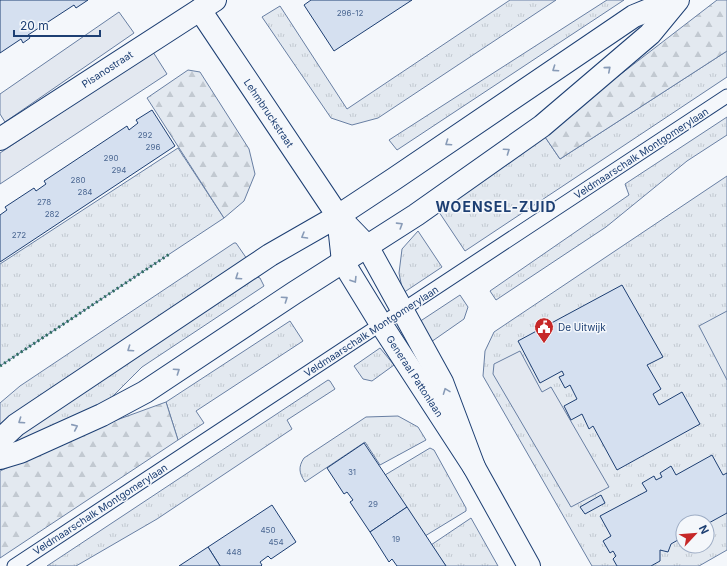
<svg xmlns="http://www.w3.org/2000/svg" width="727" height="566" font-family="Inter,sans-serif">
	<style>
		.grass { fill: url(#grass-tufts); stroke: #687fa3; fill-rule: evenodd }
		.forest { fill: url(#forest-firs); stroke: #687fa3 }
		.pitch { fill: #e3e9f0; stroke: #687fa3 }
		.parking { fill: #e3e8f0; stroke: #687fa3 }
		.building { fill: #d5e0f0; stroke: #1d3f73 }
		.lines { fill: none; stroke-linecap: round; stroke-linejoin: round }
		.service-casing { stroke: #1d3f73; stroke-width: 15 }
		.tertiary-casing { stroke: #1d3f73; stroke-width: 24 }
		.secondary-casing { stroke: #1d3f73; stroke-width: 24 }
		.service { stroke: #f4f7fb; stroke-width: 13 }
		.tertiary { stroke: #f4f7fb; stroke-width: 22 }
		.secondary { stroke: #f4f7fb; stroke-width: 22 }
		.hedge { stroke: #2c6c60; stroke-width: 3; stroke-dasharray: 2 3; stroke-linecap: butt }
		.oneway { stroke: #889bb7 }
		.labels { text-anchor: middle; dominant-baseline: central; stroke-width: 3; stroke-linejoin: round; paint-order: stroke }
		.number-label { font-size: 8px; fill: #4b6792 }
		.street-label { font-size: 10px; fill: #1d3f73; stroke: #f4f7fb }
		.poi-label { font-size: 10px; fill: #1d3f73; stroke: #f4f7fb; text-anchor: start }
		.district-label { font-size: 14px; font-weight: bold; letter-spacing: 1px; fill: #1d3f73; stroke: #f4f7fb }
	</style>
	<defs>
		<pattern id="grass-tufts" width="24" height="20" patternUnits="userSpaceOnUse"><rect width="24" height="20" fill="#e3e9f0"/><path d="M3 7l-1-3M5 7V3M7 7l1-3M15 17l-1-3M17 17v-4M19 17l1-3" fill="none" stroke="#c2c9d1"/></pattern>
		<pattern id="forest-firs" width="22" height="20" patternUnits="userSpaceOnUse"><rect width="22" height="20" fill="#e3e9f0"/><path d="M5 1l3.5 6h-7zM16 11l3.5 6h-7z" fill="#c2c9d1"/></pattern>
	</defs>
	<rect width="100%" height="100%" fill="#f4f7fb"/>
	<g class="grass">
		<polygon points="510,0 556,0 378,118 352,125 331,118 262,17 280,6 347,109"/>
		<polygon points="607,0 624,0 397,150 389,140"/>
		<polygon points="727,51 727,77 465,251 439,212 543,134 560,159"/>
		<polygon points="727,117 727,135 687,161 606,227 496,300 490,291 629,195 625,184"/>
		<polygon points="178,148 224,218 0,366 0,264"/>
		<path d="M727,176V550L699,566H592L483,376L485,351L494,332ZM683,522H707V546H683Z"/>
		<polygon points="418,231 442,267 403,293 399,273 402,249"/>
		<polygon points="234,243 236,243 247,259 0,427 0,403 20,386"/>
		<polygon points="257,277 260,278 264,286 142,367 103,406 7,449 4,444"/>
		<polygon points="460,295 468,307 464,319 431,342 419,322"/>
		<polygon points="290,321 303,341 196,411 204,423 178,440 166,402"/>
		<polygon points="380,348 394,365 372,381 363,379 354,366"/>
		<polygon points="328,380 330,381 335,389 287,420 292,429 157,519 76,566 47,566"/>
		<path d="M398,416L418,427L426,440L380,465L365,442L305,482C299,473 298,467 304,458L366,417Z"/>
		<polygon points="430,448 434,450 466,508 466,511 425,536 385,475"/>
		<polygon points="471,518 498,566 446,566 431,545"/>
	</g>
	<g class="forest">
		<polygon points="717,0 727,0 727,51 560,159 543,134"/>
		<polygon points="188,70 200,72 249,149 255,174 244,201 224,218 147,98"/>
		<polygon points="166,402 178,440 0,558 0,471 103,425"/>
	</g>
	<polygon class="pitch" points="727,311 727,380 699,326"/>
	<g class="parking">
		<polygon points="119,12 134,33 5,122 0,114 0,94"/>
		<polygon points="153,52 167,74 0,184 0,153"/>
		<polygon points="520,351 542,392 551,387 609,487 571,507 493,374 494,364"/>
	</g>
	<g class="building">
		<polygon points="0,0 88,0 76,8 74,5 28,35 30,38 23,43 21,39 0,53"/>
		<polygon points="311,0 412,0 334,51 304,5"/>
		<polygon points="152,110 175,146 0,262 0,215 7,210 5,207 34,188 36,191 46,184 44,181 127,126 129,130 138,123 136,120"/>
		<polygon points="622,285 663,357 647,365 661,389 653,394 659,405 682,392 700,424 617,470 593,426 589,429 582,414 571,420 564,406 577,399 570,385 565,388 559,377 564,375 562,371 540,383 518,341"/>
		<polygon points="364,443 407,507 370,532 350,502 353,500 347,492 344,494 327,468"/>
		<polygon points="712,455 723,475 727,473 727,513 707,524 707,522 683,522 683,537 671,544 668,552 660,550 660,561 651,566 617,566 613,559 616,556 613,551 610,553 603,541 611,536 600,516 647,491 642,483 654,476 656,480 662,477 660,473 671,466 676,475"/>
		<polygon points="601,495 605,503 585,514 580,507"/>
		<polygon points="272,505 296,542 271,559 268,556 260,562 262,565 261,566 220,566 208,547"/>
		<polygon points="407,507 446,566 397,566 392,559 389,562 370,532"/>
		<polygon points="208,547 220,566 179,566"/>
	</g>
	<g class="lines">
		<g class="service-casing">
			<polyline id="service" points="14,566 727,96"/>
		</g>
		<g class="tertiary-casing">
			<g id="tertiary">
				<polyline points="200,10 338,216 367,246 442,382 474,467"/>
				<polyline points="0,139 215,0"/>
				<polyline points="338,216 343,262 381,324 474,467 529,566"/>
			</g>
		</g>
		<g class="secondary-casing">
			<g id="secondary">
				<polyline points="0,440 16,425 270,255 338,216 394,179 634,16 673,0"/>
				<polyline points="0,458 20,452 102,415 145,392 294,293 416,215 542,126 650,34 678,0"/>
			</g>
		</g>
		<use href="#service" class="service"/>
		<use href="#tertiary" class="tertiary"/>
		<use href="#secondary" class="secondary"/>
		<polyline class="hedge" points="0,366 171,253"/>
	</g>
	<defs><path id="oneway-chevron" d="M-2-3.5L2.5 0L-2 3.5" fill="none" stroke-width="1.6" stroke-linecap="round" stroke-linejoin="round"/></defs>
	<g class="oneway">
		<use href="#oneway-chevron" transform="translate(555 69) rotate(146)"/>
		<use href="#oneway-chevron" transform="translate(608 69) rotate(-41)"/>
		<use href="#oneway-chevron" transform="translate(448 143) rotate(146)"/>
		<use href="#oneway-chevron" transform="translate(507 151) rotate(-35)"/>
		<use href="#oneway-chevron" transform="translate(400 225) rotate(-32)"/>
		<use href="#oneway-chevron" transform="translate(304 236) rotate(150)"/>
		<use href="#oneway-chevron" transform="translate(238 277) rotate(146)"/>
		<use href="#oneway-chevron" transform="translate(354 280) rotate(58)"/>
		<use href="#oneway-chevron" transform="translate(285 299) rotate(-34)"/>
		<use href="#oneway-chevron" transform="translate(130 349) rotate(146)"/>
		<use href="#oneway-chevron" transform="translate(177 371) rotate(-34)"/>
		<use href="#oneway-chevron" transform="translate(446 391) rotate(-111)"/>
		<use href="#oneway-chevron" transform="translate(21 421) rotate(146)"/>
		<use href="#oneway-chevron" transform="translate(75 427) rotate(-24)"/>
	</g>
	<defs>
		<g id="civic-pin" transform="scale(1)"><path d="M0 17L-7.5 6A9.5 9.5 0 1 1 7.5 6Z" fill="#c62828" stroke="#f4f7fb"/><path d="M-.6-6.5H3V-4.5H.6V-3L4-1V1h2V6H-6V1h2V-1L-.6-3ZM-1.2 2.5V6h2.4V2.5Z" fill="#fff"/></g>
	</defs>
	<g fill-rule="evenodd">
		<use href="#civic-pin" x="544" y="327"/>
	</g>
	<g class="labels">
		<g class="number-label">
			<text x="350" y="13">296-12</text>
			<text x="145" y="135">292</text>
			<text x="153" y="147">296</text>
			<text x="111" y="158">290</text>
			<text x="119" y="170">294</text>
			<text x="78" y="180">280</text>
			<text x="85" y="192">284</text>
			<text x="44" y="202">278</text>
			<text x="52" y="214">282</text>
			<text x="19" y="235">272</text>
			<text x="352" y="472">31</text>
			<text x="373" y="504">29</text>
			<text x="268" y="530">450</text>
			<text x="396" y="539">19</text>
			<text x="276" y="542">454</text>
			<text x="234" y="552">448</text>
		</g>
		<g class="street-label">
			<text transform="translate(107 69) rotate(-33)">Pisanostraat</text>
			<text transform="translate(269 113) rotate(56)">Lehmbruckstraat</text>
			<text transform="translate(641 153) rotate(-33)">Veldmaarschalk Montgomerylaan</text>
			<text transform="translate(371 331) rotate(-33)">Veldmaarschalk Montgomerylaan</text>
			<text transform="translate(415 376) rotate(57)">Generaal Pattonlaan</text>
			<text transform="translate(100 509) rotate(-33)">Veldmaarschalk Montgomerylaan</text>
		</g>
		<g class="poi-label">
			<text x="558" y="327">De Uitwijk</text>
		</g>
		<g class="district-label">
			<text x="496" y="206">WOENSEL-ZUID</text>
		</g>
	</g>
	<g transform="translate(695 534) rotate(64)"><circle r="19" fill="#f4f7fb" stroke="#9eadc5"/>
	<path d="M0-3L7 15L0 10L-7 15Z" fill="#c62828"/>
	<text y="-6" font-size="11" font-weight="bold" text-anchor="middle" fill="#1d3f73">N</text>
	</g>
	<path d="M14 30v6h86v-6" fill="none" stroke="#1d3f73" stroke-width="2"/>
	<text x="20" y="30" font-size="12" fill="#1d3f73" stroke="#f4f7fb" stroke-width="3" paint-order="stroke">20 m</text>
</svg>
